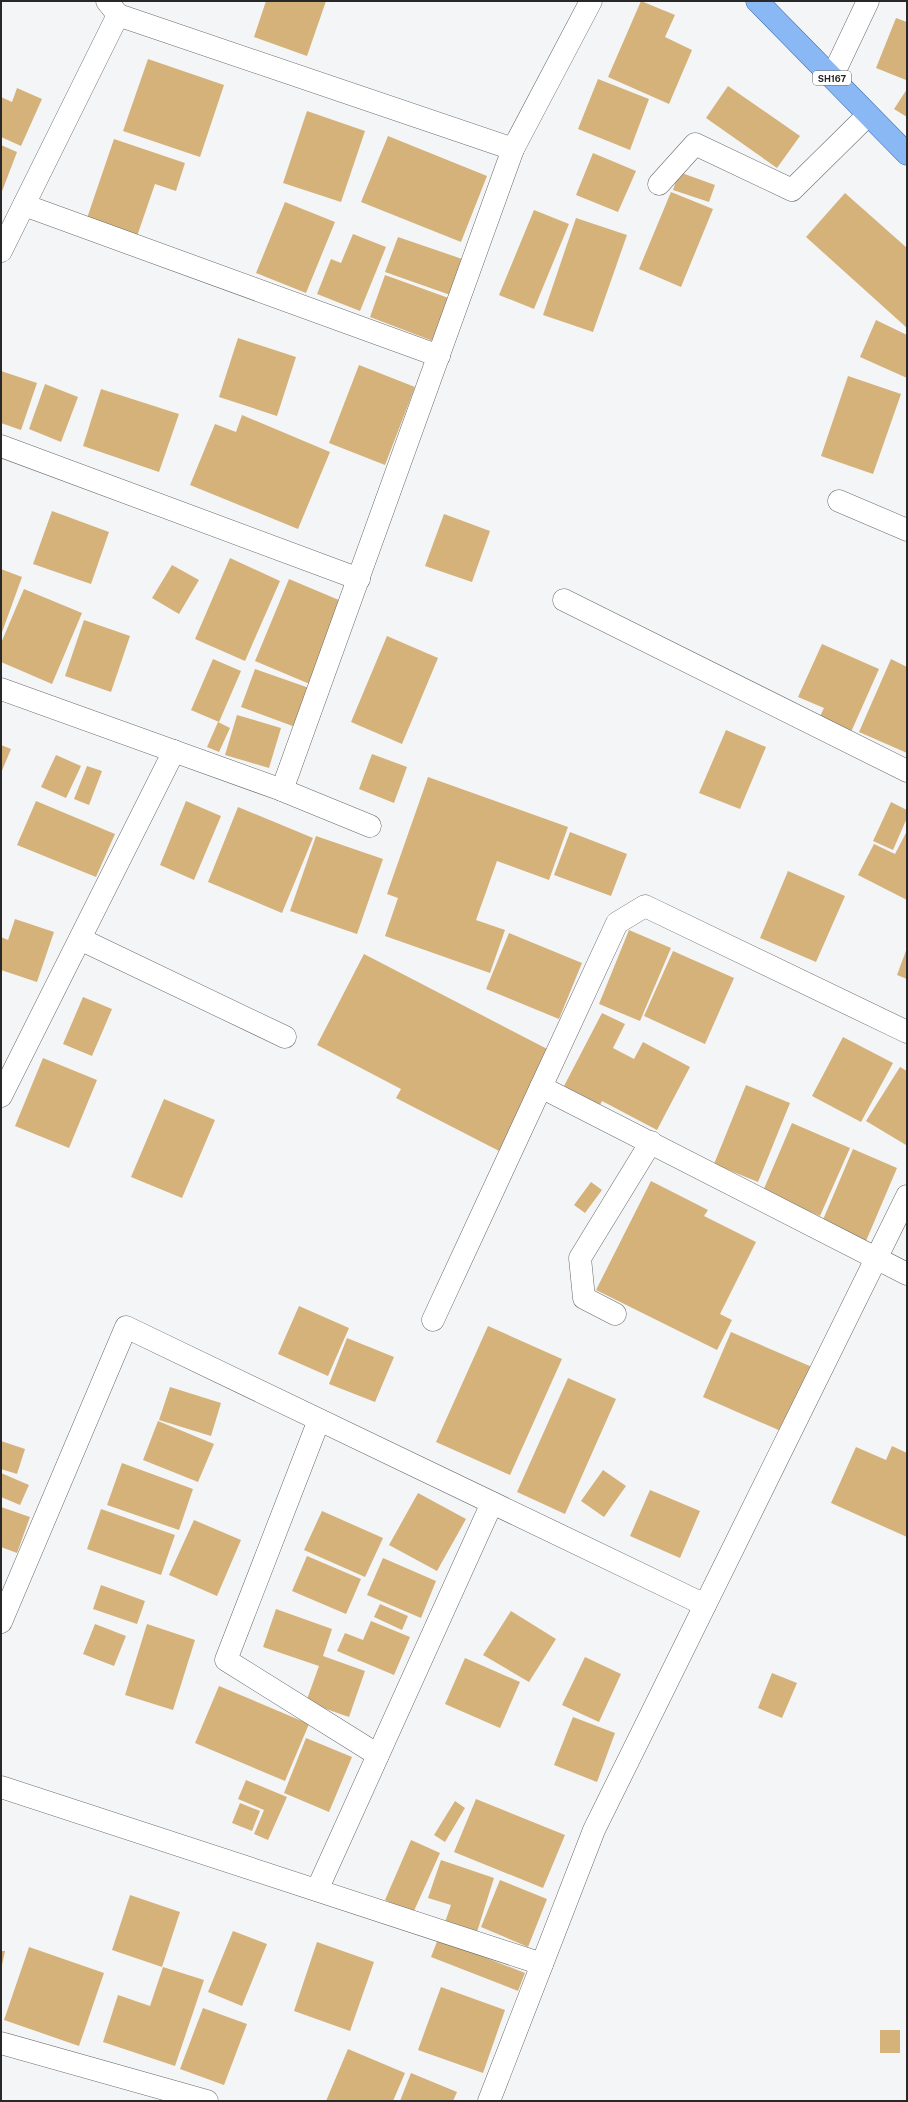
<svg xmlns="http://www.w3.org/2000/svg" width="908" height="2102" font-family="'Public Sans',sans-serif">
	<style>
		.building { fill: #d6b27b }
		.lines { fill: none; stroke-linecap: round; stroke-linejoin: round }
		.minor-casing { stroke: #696a6b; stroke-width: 23 }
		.major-casing { stroke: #3466aa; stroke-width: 23 }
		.minor { stroke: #fff; stroke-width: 22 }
		.major { stroke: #89b8f5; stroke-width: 22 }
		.labels { text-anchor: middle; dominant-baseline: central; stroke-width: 3; stroke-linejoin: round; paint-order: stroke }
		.shield { fill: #fff; stroke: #686869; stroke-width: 1 }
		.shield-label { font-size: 9px; font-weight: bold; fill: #282829 }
	</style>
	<rect width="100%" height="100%" fill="#f4f5f7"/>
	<g class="building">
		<polygon points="266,1 326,1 307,56 254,37"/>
		<polygon points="641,1 675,15 665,37 692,50 669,104 608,77"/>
		<polygon points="896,18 907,22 906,80 876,68"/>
		<polygon points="148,59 224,85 200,157 123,131"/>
		<polygon points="598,79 649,99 630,150 578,129"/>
		<polygon points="728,86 800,136 777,168 706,118"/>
		<polygon points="17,88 42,99 21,146 1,137 1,97 12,102"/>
		<polygon points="907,89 907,117 894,109"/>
		<polygon points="307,111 365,131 341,202 283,183"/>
		<polygon points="388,136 487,176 461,242 361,202"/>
		<polygon points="114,139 185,163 176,191 155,184 135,242 85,224"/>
		<polygon points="1,145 17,152 1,194"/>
		<polygon points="593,153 636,171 618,212 576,195"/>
		<polygon points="679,172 715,185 709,202 673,190"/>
		<polygon points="671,192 713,209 681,287 639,269"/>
		<polygon points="845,193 907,248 907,328 806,237"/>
		<polygon points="285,202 335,222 306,293 256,273"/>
		<polygon points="534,210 569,224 534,309 499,295"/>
		<polygon points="576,218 627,235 593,332 543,315"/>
		<polygon points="353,234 386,247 360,311 317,294 331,259 341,263"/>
		<polygon points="398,237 468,261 456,297 385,272"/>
		<polygon points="385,275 454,300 438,343 370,317"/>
		<polygon points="876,320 907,335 907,378 860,357"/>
		<polygon points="238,338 296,357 277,416 219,397"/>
		<polygon points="359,365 415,387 385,465 329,443"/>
		<polygon points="1,371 37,383 21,430 1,423"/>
		<polygon points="848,376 901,394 873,474 821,456"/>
		<polygon points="45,384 78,397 61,442 29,429"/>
		<polygon points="101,389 179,414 159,472 83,446"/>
		<polygon points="242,415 330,452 298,529 190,485 215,424 236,432"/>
		<polygon points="52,511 109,532 91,584 33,564"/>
		<polygon points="444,514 490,531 472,582 425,566"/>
		<polygon points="230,558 280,581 245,661 195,639"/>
		<polygon points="172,565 199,580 179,614 152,598"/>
		<polygon points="1,569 22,577 1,635"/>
		<polygon points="289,579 346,603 312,685 255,661"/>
		<polygon points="24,589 82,613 52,684 1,662 1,643"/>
		<polygon points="84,620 130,636 111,692 65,676"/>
		<polygon points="387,636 438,658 402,744 351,722"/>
		<polygon points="822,644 879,669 851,732 819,718 824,708 798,697"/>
		<polygon points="213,659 241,671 219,722 191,710"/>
		<polygon points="891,659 907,667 907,753 859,732"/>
		<polygon points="255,669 312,689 298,728 241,707"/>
		<polygon points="237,715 281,728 269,768 225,755"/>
		<polygon points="218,722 230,728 219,752 207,747"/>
		<polygon points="726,730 766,747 740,809 699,793"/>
		<polygon points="1,745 11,749 1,773"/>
		<polygon points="372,754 407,767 394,803 359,789"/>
		<polygon points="56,755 81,766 66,798 41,787"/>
		<polygon points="87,766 102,771 89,805 74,799"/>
		<polygon points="428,777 568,827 549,880 497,861 476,920 505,930 490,973 385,936 398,898 387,894"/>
		<polygon points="36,801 115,834 96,877 17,845"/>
		<polygon points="186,801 221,816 194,880 160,865"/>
		<polygon points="891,802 907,810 907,818 893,850 873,841"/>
		<polygon points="238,807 313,838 282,913 208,882"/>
		<polygon points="907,831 907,900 858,875 874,844 895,854"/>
		<polygon points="570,832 627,854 611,896 554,875"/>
		<polygon points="316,836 383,859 357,934 290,911"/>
		<polygon points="788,871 845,896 816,962 760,938"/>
		<polygon points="15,919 54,932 37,982 1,970 1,937 8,940"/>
		<polygon points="629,930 671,948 640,1021 599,1004"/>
		<polygon points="509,933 582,963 559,1019 486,989"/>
		<polygon points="907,948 907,979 897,975"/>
		<polygon points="673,951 734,978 705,1044 644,1016"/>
		<polygon points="364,954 555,1053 503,1153 396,1098 401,1089 317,1045"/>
		<polygon points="83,997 112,1009 92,1056 63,1044"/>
		<polygon points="602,1013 625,1024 613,1048 634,1059 643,1042 690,1067 657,1130 602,1101 600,1105 564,1086"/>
		<polygon points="843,1037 893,1063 861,1122 812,1096"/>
		<polygon points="43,1058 97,1080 69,1148 15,1126"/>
		<polygon points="900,1067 907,1071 906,1145 866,1121"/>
		<polygon points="746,1085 790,1103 758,1182 714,1164"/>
		<polygon points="164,1099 215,1120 182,1198 131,1177"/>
		<polygon points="792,1123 850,1148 820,1216 763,1191"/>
		<polygon points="853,1149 897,1168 866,1241 822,1222"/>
		<polygon points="651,1181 708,1210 704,1216 756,1242 720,1314 732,1320 717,1350 596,1290"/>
		<polygon points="591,1182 602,1190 585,1213 574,1205"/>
		<polygon points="299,1306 349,1328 328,1376 278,1354"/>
		<polygon points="488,1326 562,1359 510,1475 436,1442"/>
		<polygon points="731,1332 812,1367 783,1432 703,1397"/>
		<polygon points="347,1338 394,1357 375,1402 329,1384"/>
		<polygon points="568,1378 616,1399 565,1514 517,1492"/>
		<polygon points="170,1387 221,1403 211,1436 159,1420"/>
		<polygon points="158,1421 214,1444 198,1482 143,1460"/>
		<polygon points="1,1441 25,1449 17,1474 1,1469"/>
		<polygon points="892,1446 907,1453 907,1537 831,1503 856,1447 886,1460"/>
		<polygon points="122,1463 193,1489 179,1530 107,1505"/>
		<polygon points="603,1470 626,1486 604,1517 581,1501"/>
		<polygon points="1,1473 29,1485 20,1505 1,1497"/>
		<polygon points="650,1490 700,1511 680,1558 630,1536"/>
		<polygon points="418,1493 466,1519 437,1571 389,1545"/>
		<polygon points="1,1507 30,1517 17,1553 1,1547"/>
		<polygon points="101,1509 175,1535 161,1575 87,1549"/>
		<polygon points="322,1511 383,1538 365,1577 304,1550"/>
		<polygon points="194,1520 241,1540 217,1596 169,1575"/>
		<polygon points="307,1556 361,1579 346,1614 292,1591"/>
		<polygon points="383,1558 436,1581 421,1618 367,1595"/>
		<polygon points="101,1585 145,1601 137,1624 93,1609"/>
		<polygon points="380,1604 408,1616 402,1630 374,1617"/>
		<polygon points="276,1609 332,1629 323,1656 365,1671 349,1717 306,1702 319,1666 263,1647"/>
		<polygon points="511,1611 556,1639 529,1682 483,1655"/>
		<polygon points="371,1621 410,1637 394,1675 337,1651 345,1633 363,1640"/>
		<polygon points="95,1624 126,1636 114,1666 83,1654"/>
		<polygon points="147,1624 195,1640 173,1710 125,1695"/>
		<polygon points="585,1657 621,1674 599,1722 562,1705"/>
		<polygon points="465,1658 520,1682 500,1728 445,1704"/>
		<polygon points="772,1673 797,1683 782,1718 758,1708"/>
		<polygon points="219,1686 309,1724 285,1781 195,1743"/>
		<polygon points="573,1717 615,1733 597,1782 554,1765"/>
		<polygon points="306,1738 352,1757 329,1812 284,1793"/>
		<polygon points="246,1780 287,1797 268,1840 254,1834 264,1810 238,1799"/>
		<polygon points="476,1799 565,1835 543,1888 454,1852"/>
		<polygon points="455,1801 465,1808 445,1842 434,1835"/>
		<polygon points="240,1803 260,1811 252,1831 232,1823"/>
		<polygon points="411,1840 440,1853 413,1913 385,1900"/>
		<polygon points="441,1860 494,1878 476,1935 444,1925 451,1905 428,1898"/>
		<polygon points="500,1880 547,1899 528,1947 481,1927"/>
		<polygon points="130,1895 180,1912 162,1967 112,1950"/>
		<polygon points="233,1931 267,1944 242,2006 208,1992"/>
		<polygon points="438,1939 525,1973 518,1991 431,1957"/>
		<polygon points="317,1942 374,1962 350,2031 294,2011"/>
		<polygon points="29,1947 104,1973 79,2046 4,2020"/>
		<polygon points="1,1951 5,1951 2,1965 1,1965"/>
		<polygon points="163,1967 204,1980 175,2066 103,2042 118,1995 150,2006"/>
		<polygon points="441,1987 505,2010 483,2073 418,2050"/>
		<polygon points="203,2008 247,2024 224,2085 180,2069"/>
		<rect x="880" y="2030" width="20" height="23"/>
		<polygon points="348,2049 405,2073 393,2101 326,2101"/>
		<polygon points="411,2073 457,2092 453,2101 400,2101"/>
	</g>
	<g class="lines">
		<g class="minor-casing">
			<g id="minor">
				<polyline points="118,15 513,149"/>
				<polyline points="832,77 868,1"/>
				<polyline points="659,184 695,144 792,190 868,115"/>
				<polyline points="24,205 439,356"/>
				<polyline points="1,251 118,15 107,1"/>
				<polyline points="1,446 359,579"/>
				<polyline points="839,501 907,530"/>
				<polyline points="564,600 907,771"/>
				<polyline points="1,689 282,790 513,149 591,1"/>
				<polyline points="282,790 370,826"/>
				<polyline points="80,939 285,1037"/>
				<polyline points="541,1087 907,1274"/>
				<polyline points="1,1096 174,751"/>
				<polyline points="615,1314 584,1298 580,1258 651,1142"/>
				<polyline points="433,1320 617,923 645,906 907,1032"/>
				<polyline points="319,1420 226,1660 378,1755"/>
				<polyline points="1,1622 126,1327 705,1605"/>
				<polyline points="1,1787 542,1964"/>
				<polyline points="317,1890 492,1503"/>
				<polyline points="1,2043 207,2101"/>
				<polyline points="489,2101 594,1830 907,1196"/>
			</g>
		</g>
		<g class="major-casing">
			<polyline id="major" points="757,1 907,154"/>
		</g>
		<use href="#minor" class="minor"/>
		<use href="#major" class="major"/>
	</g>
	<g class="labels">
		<rect class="shield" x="813" y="71" width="38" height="14" rx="3"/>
		<g class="shield-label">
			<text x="832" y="78">SH167</text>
		</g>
	</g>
	<rect width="908" height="2102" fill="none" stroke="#282829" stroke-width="4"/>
</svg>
